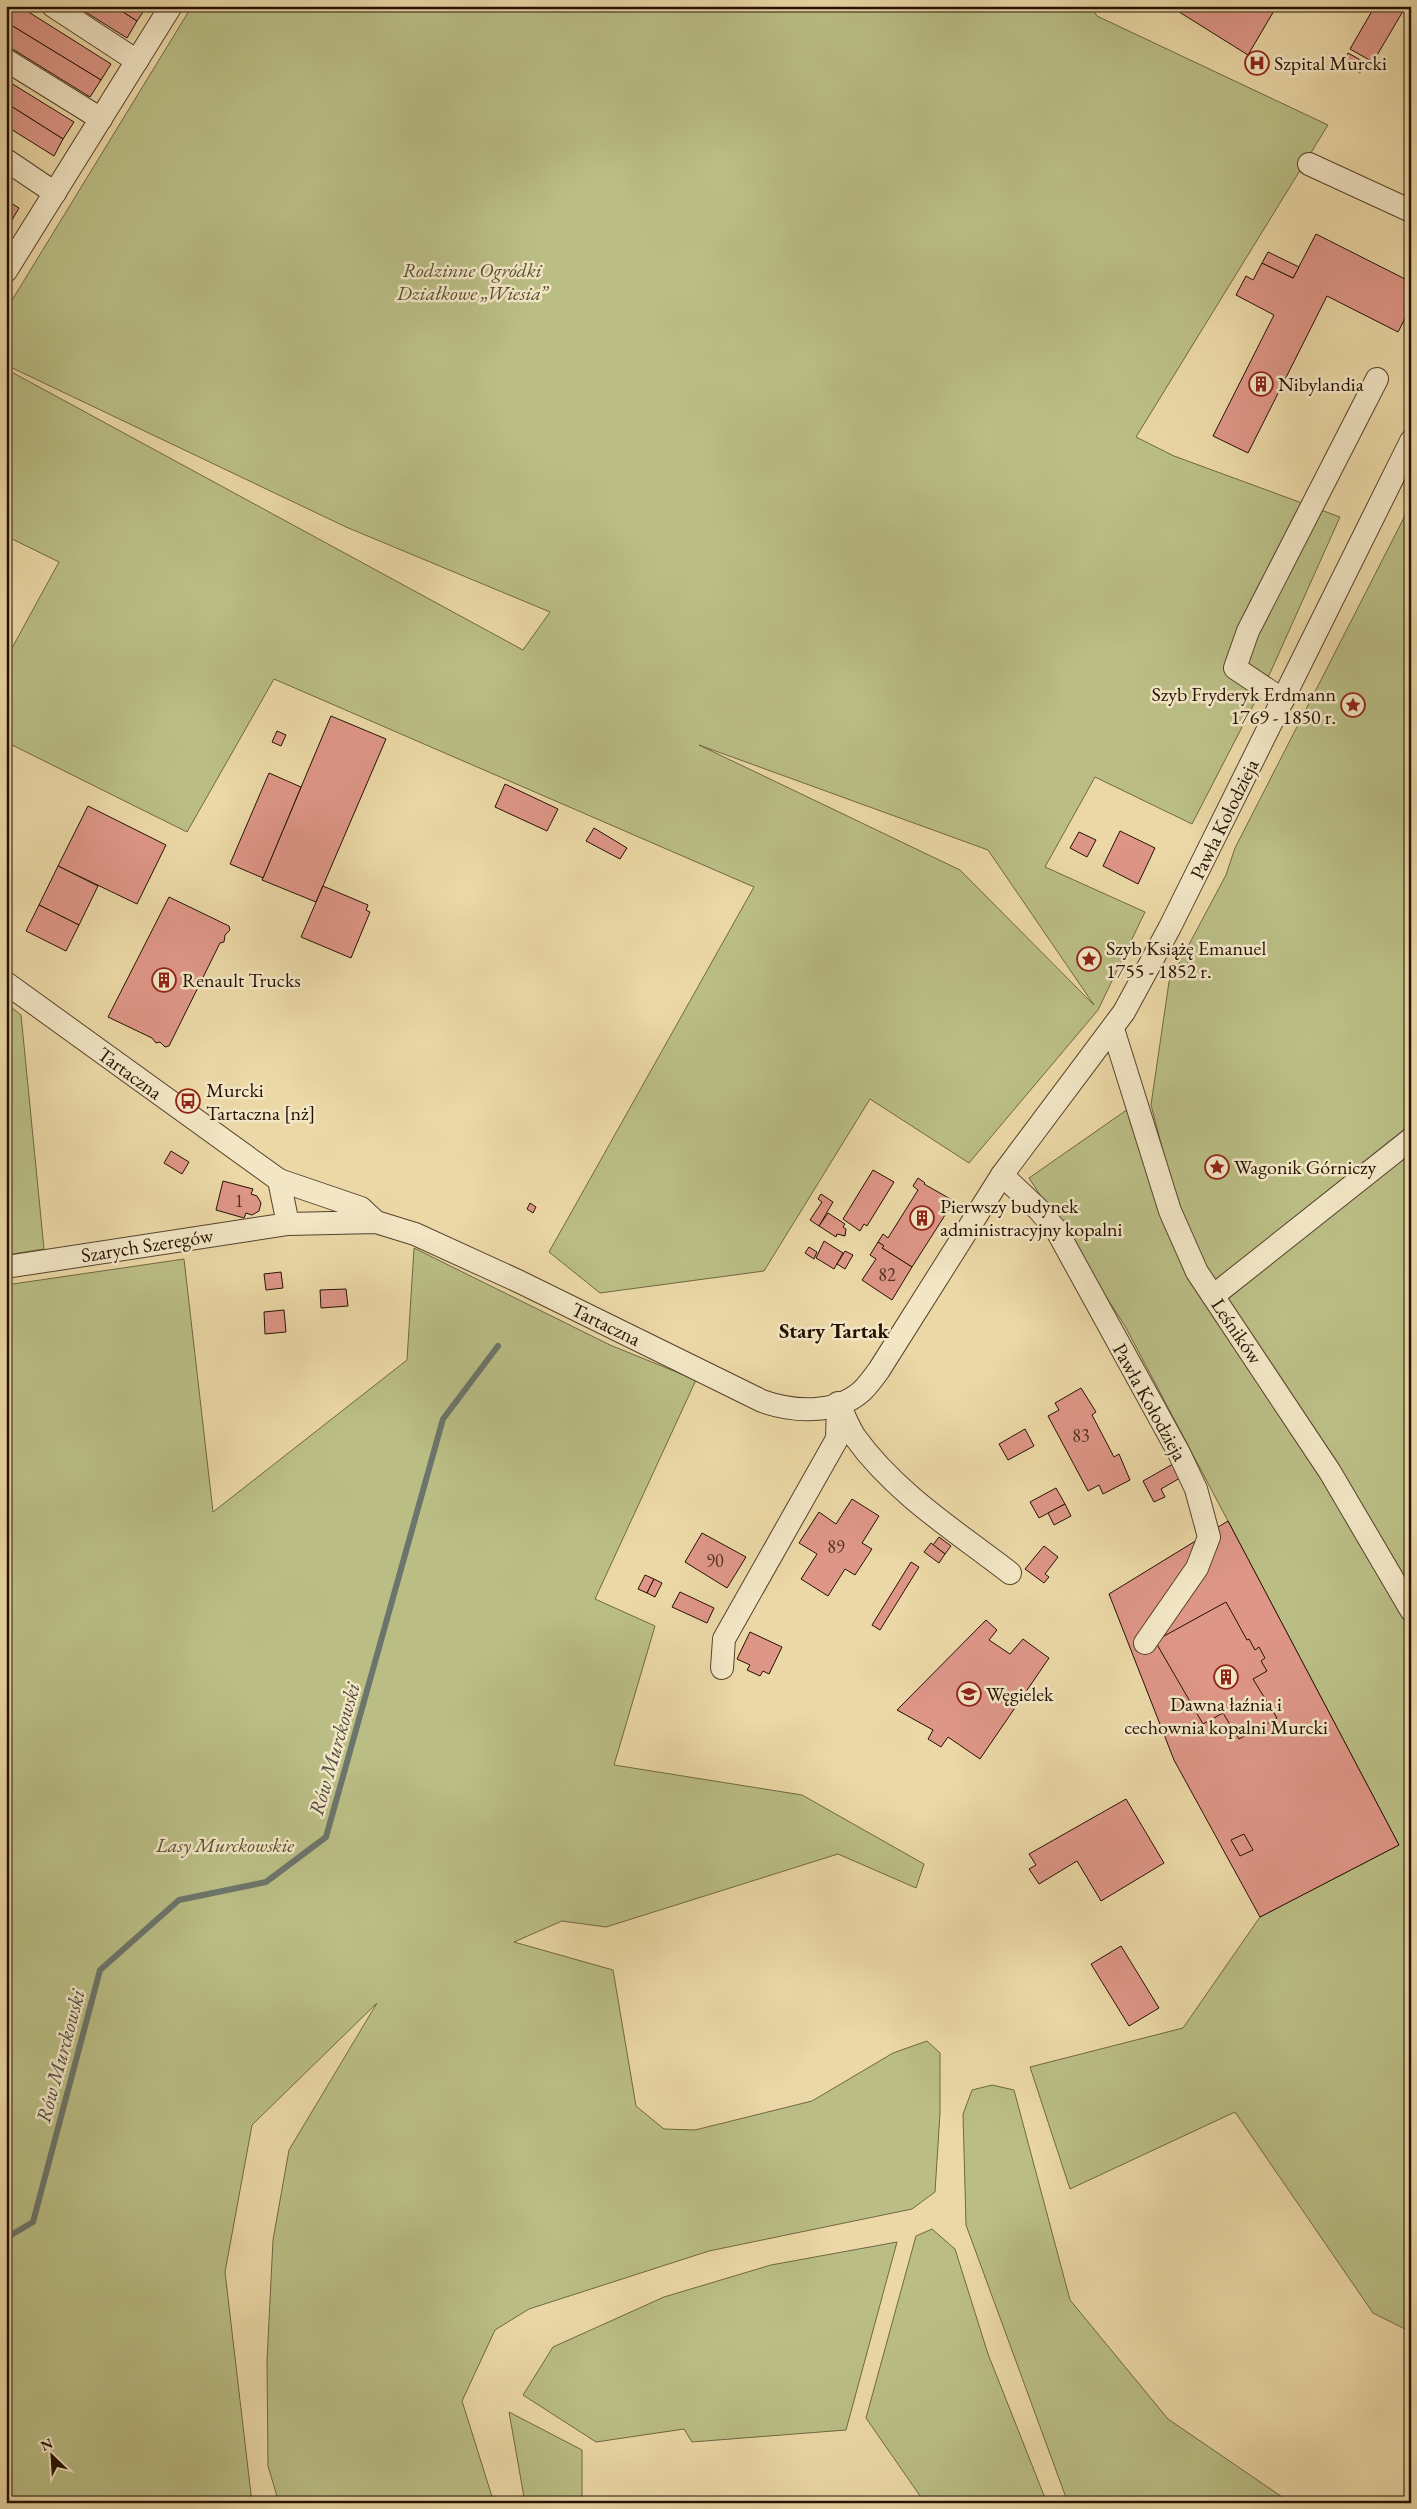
<svg xmlns="http://www.w3.org/2000/svg" width="1417" height="2509" font-family="'EB Garamond',serif">
	<style>
		.green { fill: #babe85; stroke: #706744; fill-rule: evenodd }
		.lines { fill: none; stroke-linecap: round; stroke-linejoin: round }
		.stream { stroke: #6c756b; stroke-width: 6 }
		.building { fill: #de9687; stroke: #251003 }
		.minor-casing { stroke: #56422c; stroke-width: 24 }
		.minor { stroke: #f2e6c5; stroke-width: 22 }
		.labels { text-anchor: middle; dominant-baseline: central; stroke-width: 5; stroke-linejoin: round; paint-order: stroke }
		.number-label { font-size: 18px; fill: #533224 }
		.poi-label { font-size: 20px; fill: #251003; stroke: #f2e6c5; text-anchor: start }
		.park-label { font-size: 20px; font-style: italic; fill: #594d30; stroke: #f2e6c5 }
		.street-label { font-size: 20px; fill: #251003; stroke: #f2e6c5 }
		.neighbourhood-label { font-size: 21px; font-weight: bold; fill: #251003; stroke: #f2e6c5 }
		.water-label { font-size: 21px; font-style: italic; fill: #4f4b40; stroke: #f2e6c5 }
	</style>
	<rect width="100%" height="100%" fill="#ebd8a6"/>
	<filter id="stains"><feTurbulence type="fractalNoise" baseFrequency=".004" numOctaves="4"/><feColorMatrix values="0 0 0 0 .2 0 0 0 0 .09 0 0 0 0 .02 0 0 0 .5 -.17"/></filter>
	<radialGradient id="worn" r=".72"><stop offset=".6" stop-color="#630" stop-opacity="0"/><stop offset="1" stop-color="#630" stop-opacity=".3"/></radialGradient>
	<g class="green">
		<path d="M192,6H1091L1097,16L1328,125L1136,437L1174,456L1340,517L1271,671L1192,824L1095,777L1045,867L1145,912L1098,1010L969,1163L870,1099L764,1271L600,1293L549,1252L754,887L274,679L187,832L6,742V659L59,562L6,536V369L523,650L550,612L346,527L6,365V310ZM699,745L988,850L1094,1005L960,870Z"/>
		<polygon points="1411,504 1411,2332 1373,2313 1235,2112 1070,2189 1030,2067 1183,2028 1260,1917 1399,1845 1125,1326 1029,1178 1128,1109 1167,1166 1151,1105 1169,982 1226,875 1235,848"/>
		<polygon points="6,1003 21,1015 44,1249 6,1255"/>
		<polygon points="414,1248 610,1345 696,1380 595,1599 655,1626 614,1765 802,1795 924,1864 916,1888 838,1854 606,1927 562,1921 514,1942 613,1970 636,2106 664,2129 695,2130 812,2101 893,2053 927,2041 940,2053 940,2113 935,2192 912,2209 709,2251 529,2309 495,2330 462,2401 494,2503 279,2503 268,2466 267,2361 273,2240 289,2150 377,2003 252,2125 225,2272 252,2503 6,2503 6,1285 184,1259 213,1512 407,1360"/>
		<polygon points="992,2085 1014,2090 1070,2300 1168,2419 1291,2503 1068,2503 966,2225 963,2114 972,2090"/>
		<polygon points="932,2229 955,2249 988,2354 1047,2503 925,2503 866,2418 916,2236"/>
		<polygon points="897,2242 846,2430 692,2442 684,2429 596,2442 523,2395 553,2347 664,2297 771,2265"/>
		<polygon points="509,2412 582,2450 582,2503 525,2503"/>
	</g>
	<g class="lines">
		<polyline class="stream" points="6,2238 33,2222 100,1970 179,1900 266,1882 326,1837 443,1419 498,1346"/>
	</g>
	<g class="building">
		<polygon points="6,6 19,6 111,64 101,80 6,22"/>
		<polygon points="76,6 114,6 137,21 127,38"/>
		<polygon points="114,6 147,6 137,21"/>
		<polygon points="1178,6 1269,6 1275,9 1248,55 1176,10"/>
		<polygon points="1375,6 1406,6 1373,62 1350,49"/>
		<polygon points="6,22 101,80 90,97 6,45"/>
		<polygon points="1348,53 1366,63 1360,73 1342,63"/>
		<polygon points="6,80 74,122 63,139 6,103"/>
		<polygon points="6,103 63,139 54,156 6,126"/>
		<polygon points="6,200 19,208 9,225 6,223"/>
		<polygon points="1316,234 1411,282 1411,307 1398,332 1327,296 1248,453 1213,436 1274,315 1236,295 1246,276 1253,280 1262,263 1293,278"/>
		<polygon points="1268,252 1299,267 1293,278 1262,263"/>
		<polygon points="331,716 386,739 316,902 262,880"/>
		<polygon points="277,731 286,735 281,746 272,742"/>
		<polygon points="269,773 301,787 263,878 230,864"/>
		<polygon points="505,784 558,809 547,831 495,807"/>
		<polygon points="88,806 166,845 137,904 58,866"/>
		<polygon points="594,828 627,848 620,859 586,841"/>
		<polygon points="1120,831 1155,848 1138,884 1103,866"/>
		<polygon points="1079,832 1096,840 1087,857 1070,848"/>
		<polygon points="58,866 98,886 79,925 39,905"/>
		<polygon points="323,886 368,905 366,910 370,912 351,958 301,937"/>
		<polygon points="169,897 229,926 230,930 225,935 224,942 220,943 169,1046 165,1047 160,1042 156,1043 152,1038 108,1017"/>
		<polygon points="39,905 79,925 66,951 26,931"/>
		<polygon points="171,1151 189,1162 182,1174 164,1163"/>
		<polygon points="873,1170 894,1182 867,1226 864,1224 860,1231 843,1219"/>
		<polygon points="918,1178 925,1183 924,1184 954,1201 912,1267 882,1248 884,1246 878,1242 883,1234 888,1238 918,1190 913,1186"/>
		<polygon points="223,1181 253,1189 251,1194 257,1196 261,1203 259,1211 252,1215 246,1213 244,1218 216,1210"/>
		<polygon points="821,1194 833,1202 819,1226 810,1220 822,1202 818,1199"/>
		<polygon points="530,1203 536,1207 533,1213 527,1209"/>
		<polygon points="828,1213 845,1224 843,1227 846,1229 845,1236 837,1234 836,1237 819,1226"/>
		<polygon points="824,1241 843,1253 834,1269 816,1258"/>
		<polygon points="878,1242 884,1246 882,1248 912,1267 892,1300 862,1280 876,1259 870,1255"/>
		<polygon points="809,1247 817,1252 814,1259 805,1253"/>
		<polygon points="845,1251 853,1255 845,1269 837,1264"/>
		<polygon points="281,1272 283,1288 266,1290 264,1274"/>
		<polygon points="346,1289 348,1306 321,1308 320,1290"/>
		<polygon points="284,1310 286,1332 265,1334 264,1312"/>
		<polygon points="1081,1388 1096,1412 1092,1415 1114,1457 1119,1454 1130,1480 1103,1494 1099,1485 1088,1491 1048,1416 1059,1410 1055,1403"/>
		<polygon points="1025,1429 1034,1446 1008,1460 999,1444"/>
		<polygon points="1173,1464 1180,1478 1161,1489 1165,1497 1154,1502 1143,1481"/>
		<polygon points="1056,1488 1065,1504 1039,1518 1030,1502"/>
		<polygon points="852,1499 879,1516 862,1543 872,1549 855,1575 845,1569 828,1596 801,1579 817,1554 799,1543 819,1512 836,1524"/>
		<polygon points="1065,1504 1071,1516 1054,1525 1048,1513"/>
		<polygon points="1228,1521 1399,1845 1260,1917 1174,1760 1109,1594"/>
		<polygon points="702,1533 746,1557 727,1588 685,1562"/>
		<polygon points="939,1537 951,1546 945,1554 933,1545"/>
		<polygon points="931,1543 945,1554 939,1563 924,1552"/>
		<polygon points="1044,1546 1058,1557 1045,1574 1049,1577 1044,1583 1025,1569"/>
		<polygon points="911,1562 919,1567 880,1630 872,1625"/>
		<polygon points="645,1575 654,1579 647,1593 638,1589"/>
		<polygon points="654,1579 662,1583 655,1597 647,1593"/>
		<polygon points="680,1592 714,1608 707,1623 672,1607"/>
		<polygon points="1226,1602 1247,1640 1249,1639 1255,1650 1259,1647 1265,1658 1261,1661 1267,1671 1253,1679 1277,1718 1239,1739 1223,1713 1203,1724 1155,1641"/>
		<polygon points="986,1620 997,1630 989,1640 1010,1654 1023,1639 1049,1658 980,1759 948,1737 941,1747 928,1739 933,1730 897,1710"/>
		<polygon points="750,1632 782,1647 769,1674 763,1671 760,1676 747,1670 750,1665 737,1659"/>
		<polygon points="1126,1799 1164,1863 1101,1901 1077,1861 1039,1884 1029,1869 1036,1865 1029,1854"/>
		<polygon points="1244,1834 1253,1850 1240,1856 1231,1840"/>
		<polygon points="1121,1946 1159,2008 1129,2026 1091,1964"/>
	</g>
	<g class="lines">
		<g class="minor-casing">
			<g id="minor">
				<polyline points="53,6 137,61"/>
				<polyline points="6,60 101,119"/>
				<polyline points="6,160 55,193"/>
				<polyline points="1309,164 1411,211"/>
				<polyline points="6,271 171,6"/>
				<polyline points="1283,700 1235,668 1248,631 1377,379"/>
				<polyline points="6,983 279,1180 288,1224"/>
				<polyline points="1113,1029 1170,1211 1197,1272 1330,1472 1411,1610"/>
				<polyline points="1002,1175 1038,1209 1057,1231 1179,1453 1196,1489 1209,1537 1197,1568 1145,1643"/>
				<polyline points="279,1180 361,1208 376,1222"/>
				<path d="M6,1267L288,1224L376,1222L415,1234L520,1282L762,1401C793,1412 835,1415 862,1391C868,1385 874,1377 879,1370L1002,1175L1124,1012L1170,927L1411,441"/>
				<polyline points="1213,1296 1411,1139"/>
				<path d="M840,1407C845,1417 849,1428 855,1437C895,1493 957,1532 1010,1573"/>
				<polyline points="722,1668 724,1639 837,1439 838,1403"/>
			</g>
		</g>
		<use href="#minor" class="minor"/>
	</g>
	<defs>
		<g id="hospital-ring" transform="scale(1.25)"><circle r="9.5" fill="#f2e6c5" stroke="#8f2418" stroke-width="1.5"/><path d="M-5-5h3v3.5h4V-5h3V5h-3V1.5h-4V5h-3Z" fill="#8f2418"/></g>
		<g id="building-ring" transform="scale(1.25)"><circle r="9.5" fill="#f2e6c5" stroke="#8f2418" stroke-width="1.5"/><path d="M-4-6H4V6H1V3H-1V6H-4ZM-2.5-4.3h1.7v1.8h-1.7ZM.8-4.3h1.7v1.8H.8ZM-2.5-1h1.7V.8h-1.7ZM.8-1h1.7V.8H.8Z" fill="#8f2418"/></g>
		<g id="sight-ring" transform="scale(1.25)"><circle r="9.5" fill="#f2e6c5" stroke="#8f2418" stroke-width="1.5"/><path d="M0-6L1.8-2.2L6-1.7L2.9 1.2L3.7 5.4L0 3.3L-3.7 5.4L-2.9 1.2L-6-1.7L-1.8-2.2Z" fill="#8f2418"/></g>
		<g id="bus-ring" transform="scale(1.25)"><circle r="9.5" fill="#f2e6c5" stroke="#8f2418" stroke-width="1.5"/><path d="M-5-6H5V4H4V6H2V4H-2V6H-4V4H-5ZM-3.5-4V0h7V-4ZM-3.5 1.2v1.5H-2V1.2ZM2 1.2v1.5H3.5V1.2Z" fill="#8f2418"/></g>
		<g id="school-ring" transform="scale(1.25)"><circle r="9.5" fill="#f2e6c5" stroke="#8f2418" stroke-width="1.5"/><path d="M0-5L7-2L0 1L-7-2ZM-4 1L0 2.5L4 1V4Q0 6-4 4Z" fill="#8f2418"/></g>
	</defs>
	<g fill-rule="evenodd">
		<use href="#hospital-ring" x="1257" y="63"/>
		<use href="#building-ring" x="1261" y="384"/>
		<use href="#sight-ring" x="1353" y="705"/>
		<use href="#sight-ring" x="1089" y="959"/>
		<use href="#building-ring" x="164" y="980"/>
		<use href="#bus-ring" x="188" y="1101"/>
		<use href="#sight-ring" x="1217" y="1167"/>
		<use href="#building-ring" x="922" y="1218"/>
		<use href="#building-ring" x="1226" y="1677"/>
		<use href="#school-ring" x="969" y="1694"/>
	</g>
	<g class="labels">
		<g class="number-label">
			<text x="239" y="1200">1</text>
			<text x="887" y="1274">82</text>
			<text x="1081" y="1435">83</text>
			<text x="836" y="1546">89</text>
			<text x="715" y="1560">90</text>
		</g>
		<g class="poi-label">
			<text x="1274" y="63">Szpital Murcki</text>
			<text x="1278" y="384">Nibylandia</text>
			<text x="1336" y="694" text-anchor="end">Szyb Fryderyk Erdmann<tspan x="1336" dy="23">1769 - 1850 r.</tspan></text>
			<text x="1106" y="948">Szyb Książę Emanuel<tspan x="1106" dy="23">1755 - 1852 r.</tspan></text>
			<text x="182" y="980">Renault Trucks</text>
			<text x="206" y="1090">Murcki<tspan x="206" dy="23">Tartaczna [nż]</tspan></text>
			<text x="1234" y="1167">Wagonik Górniczy</text>
			<text x="940" y="1206">Pierwszy budynek<tspan x="940" dy="23">administracyjny kopalni</tspan></text>
			<text x="986" y="1694">Węgielek</text>
			<text x="1226" y="1704" text-anchor="middle">Dawna łaźnia i<tspan x="1226" dy="23">cechownia kopalni Murcki</tspan></text>
		</g>
		<g class="park-label">
			<text x="472" y="270">Rodzinne Ogródki<tspan x="472" dy="23">Działkowe „Wiesia”</tspan></text>
			<text x="225" y="1845">Lasy Murckowskie</text>
		</g>
		<g class="street-label">
			<text transform="translate(1224 819) rotate(-64)">Pawła Kołodzieja</text>
			<text transform="translate(130 1073) rotate(36)">Tartaczna</text>
			<text transform="translate(147 1245) rotate(-9)">Szarych Szeregów</text>
			<text transform="translate(606 1324) rotate(26)">Tartaczna</text>
			<text transform="translate(1237 1331) rotate(56)">Leśników</text>
			<text transform="translate(1150 1402) rotate(61)">Pawła Kołodzieja</text>
		</g>
		<g class="neighbourhood-label">
			<text x="834" y="1330">Stary Tartak</text>
		</g>
		<g class="water-label">
			<text transform="translate(334 1749) rotate(-74)">Rów Murckowski</text>
			<text transform="translate(60 2056) rotate(-75)">Rów Murckowski</text>
		</g>
	</g>
	<rect width="1417" height="2509" fill="none" stroke="#ebd8a6" stroke-width="25"/>
	<rect x="8" y="8" width="1402" height="2494" fill="none" stroke="#251003" stroke-width="2.5"/>
	<rect x="12" y="12" width="1392" height="2484" fill="none" stroke="#251003"/>
	<g transform="translate(52 2456) rotate(335)" stroke="#f2e6c5" stroke-width="4" paint-order="stroke">
	<path d="M0-4L9 19L0 12L-9 19Z" fill="#251003"/>
	<text y="-8" font-size="14" font-weight="bold" text-anchor="middle" fill="#251003">N</text>
	</g>
	<rect width="100%" height="100%" filter="url(#stains)"/>
	<rect width="100%" height="100%" fill="url(#worn)"/>
</svg>
